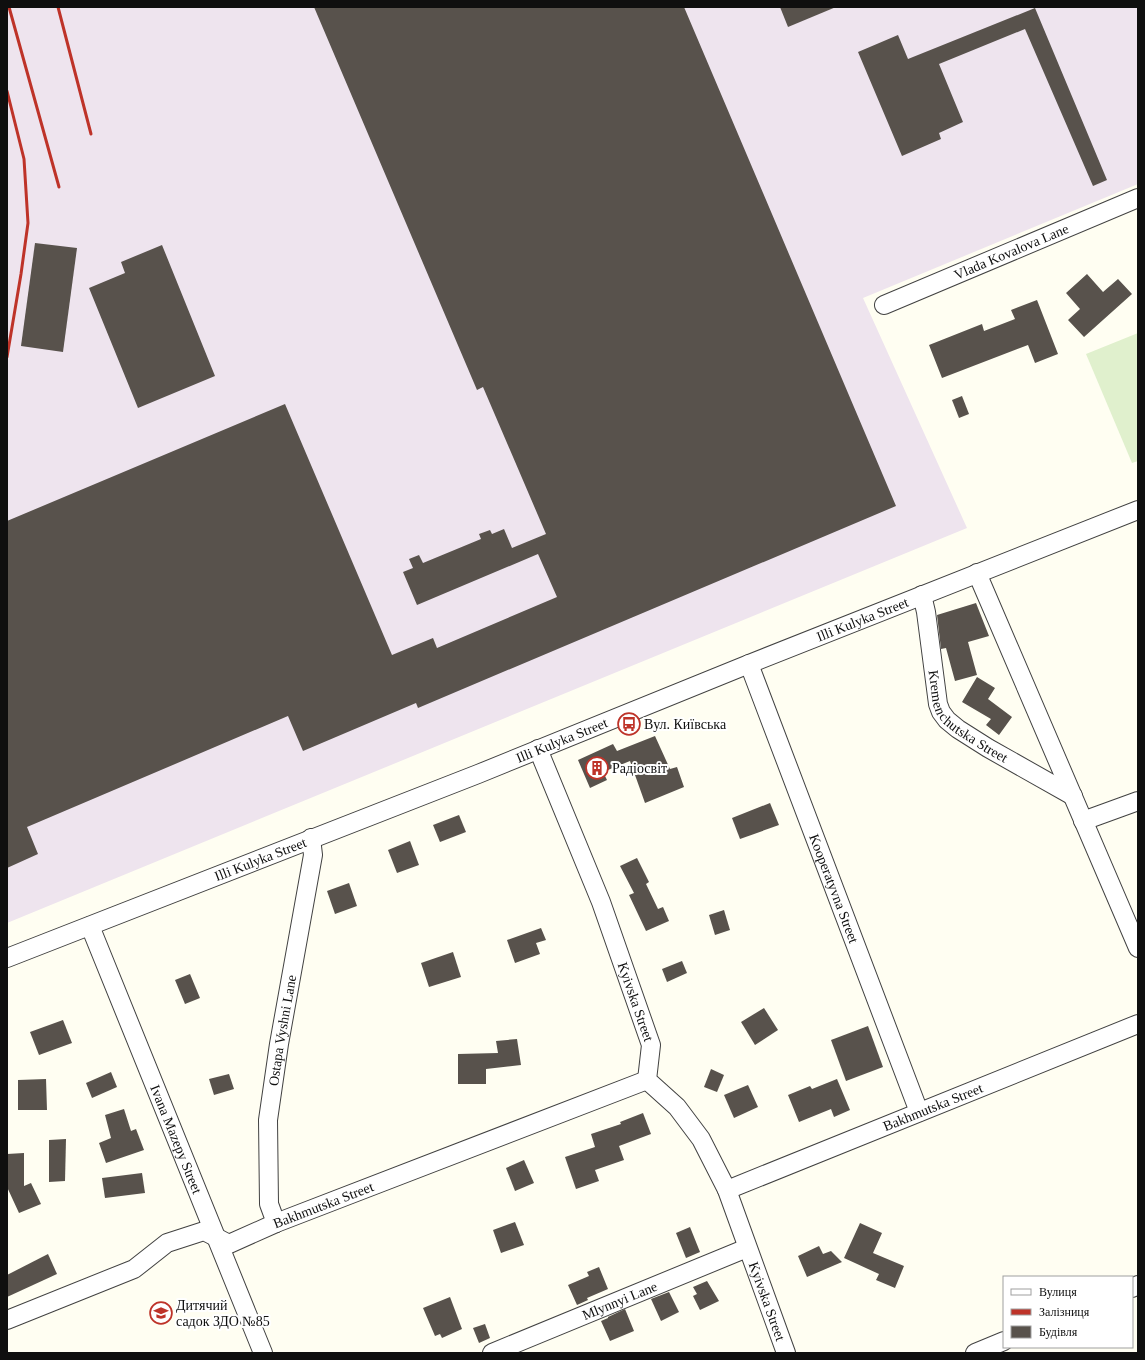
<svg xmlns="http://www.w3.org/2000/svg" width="1145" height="1360" font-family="'Times New Roman',serif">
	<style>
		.industrial { fill: #eee4ee }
		.pitch { fill: #e0f0cd }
		.building { fill: #58524c }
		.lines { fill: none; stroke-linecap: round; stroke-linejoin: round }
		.minor-casing { stroke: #424242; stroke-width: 20 }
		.minor { stroke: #fff; stroke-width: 18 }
		.rail { stroke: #be3329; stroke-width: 3 }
		.labels { text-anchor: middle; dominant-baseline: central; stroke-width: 4; stroke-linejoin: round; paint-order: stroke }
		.street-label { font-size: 14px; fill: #0f0f0f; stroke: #fff }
		.poi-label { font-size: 14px; fill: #0f0f0f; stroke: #fff; text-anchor: start }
	</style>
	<rect width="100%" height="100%" fill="#fffef2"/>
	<polygon class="industrial" points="7,7 1138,7 1138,184 863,298 967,528 7,923"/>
	<polygon class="pitch" points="1138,333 1138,461 1132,463 1086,354"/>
	<g class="building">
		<polygon points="314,7 684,7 896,506 418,708 416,703 303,751 288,716 27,827 38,854 7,868 7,521 285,404 392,655 433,638 437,648 557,597 538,554 417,605 403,572 413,568 409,559 419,555 423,563 481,539 479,534 490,530 492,534 504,529 512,548 546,534 483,387 477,390"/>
		<polygon points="780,7 836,7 788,27"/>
		<polygon points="1035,8 1107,180 1093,186 1025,29 939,64 963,122 939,133 941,139 902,156 858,52 898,35 908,59"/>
		<polygon points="35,243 77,248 63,352 21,346"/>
		<polygon points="162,245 215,376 138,408 89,288 125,273 121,262"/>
		<polygon points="1087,274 1103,292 1118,279 1132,294 1084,337 1068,320 1080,309 1066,293"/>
		<polygon points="1037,300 1058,354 1035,363 1028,345 942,378 929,345 982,324 984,331 1015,319 1011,310"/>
		<polygon points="962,396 969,414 959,418 952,400"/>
		<polygon points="976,603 989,636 968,642 977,675 955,681 946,648 941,649 937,615"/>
		<polygon points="977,677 995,688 988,699 1012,717 999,735 986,725 991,719 962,702"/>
		<polygon points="655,736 670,769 677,767 684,787 645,803 630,761 603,772 607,780 590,788 578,760 613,744 617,751"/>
		<polygon points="770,803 779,825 740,839 732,818"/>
		<polygon points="459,815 466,832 440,842 433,825"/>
		<polygon points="410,841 419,865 397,873 388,850"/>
		<polygon points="637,858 649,882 646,884 658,909 663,907 669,921 646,931 629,895 634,893 620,866"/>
		<polygon points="349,883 357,906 335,914 327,891"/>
		<polygon points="724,910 730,930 715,935 709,915"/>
		<polygon points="541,928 546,940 536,943 540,954 515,963 507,940"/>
		<polygon points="453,952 461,977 429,987 421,963"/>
		<polygon points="682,961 687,973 667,982 662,969"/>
		<polygon points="190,974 200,998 185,1004 175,980"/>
		<polygon points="764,1008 778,1030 755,1045 741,1022"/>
		<polygon points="63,1020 72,1043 39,1055 30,1032"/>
		<polygon points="868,1026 883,1067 846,1081 831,1040"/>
		<polygon points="517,1039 521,1065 486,1069 486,1084 458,1084 458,1054 498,1053 496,1041"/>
		<polygon points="711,1069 724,1075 717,1092 704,1087"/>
		<polygon points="111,1072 117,1087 92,1098 86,1083"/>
		<polygon points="229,1074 234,1089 214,1095 209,1079"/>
		<polygon points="46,1079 47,1110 18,1110 18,1080"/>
		<polygon points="837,1079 850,1110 834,1117 831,1109 799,1122 788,1095 810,1086 812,1089"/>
		<polygon points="748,1085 758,1107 734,1118 724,1095"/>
		<polygon points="124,1109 131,1131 136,1129 144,1150 106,1163 99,1143 111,1138 105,1115"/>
		<polygon points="643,1113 651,1134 619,1146 624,1160 595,1170 599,1181 576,1189 565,1157 595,1147 591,1134 621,1124 620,1122"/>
		<polygon points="66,1139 65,1181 49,1182 49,1140"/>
		<polygon points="24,1153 24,1186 31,1183 41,1204 19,1213 7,1187 7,1154"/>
		<polygon points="524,1160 534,1183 515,1191 506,1168"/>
		<polygon points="142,1173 145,1193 105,1198 102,1178"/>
		<polygon points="515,1222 524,1245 501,1253 493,1230"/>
		<polygon points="860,1223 882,1233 873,1253 904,1266 895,1288 876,1280 879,1274 844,1258"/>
		<polygon points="690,1227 700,1252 686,1258 676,1233"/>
		<polygon points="819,1246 823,1254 831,1251 842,1262 807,1277 798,1256"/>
		<polygon points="48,1254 57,1274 7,1297 7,1275"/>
		<polygon points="599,1267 608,1289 587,1298 588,1300 577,1305 568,1285 589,1276 587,1272"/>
		<polygon points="707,1281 719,1301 700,1310 693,1296 697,1294 693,1287"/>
		<polygon points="669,1292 679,1312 661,1321 651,1299"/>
		<polygon points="450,1297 462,1329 442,1338 440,1334 435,1336 423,1308"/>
		<polygon points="625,1309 634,1331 610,1341 601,1321 608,1318 608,1317"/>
		<polygon points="485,1324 490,1338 479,1343 473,1328"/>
	</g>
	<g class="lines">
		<g class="minor-casing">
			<g id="minor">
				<path id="s1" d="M884,305L1138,198"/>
				<polyline points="977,573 1138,948"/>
				<path id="s2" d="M922,595L926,612L938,704L941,712L947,720L958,729L988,748L1073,796"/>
				<path id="s3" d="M749,664L919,1112"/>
				<path id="s4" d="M538,749L601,902L651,1045L647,1080L677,1107L701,1139L727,1190L786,1353"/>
				<polyline points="1083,821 1138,801"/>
				<path id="s5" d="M90,926L263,1353"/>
				<path id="s6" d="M7,958L478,774L749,664L1138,510"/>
				<path id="s7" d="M727,1190L1138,1024"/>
				<path id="s8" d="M276,1223L269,1204L268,1120L279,1044L313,855L311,838"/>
				<polyline points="1132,1288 1138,1285"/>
				<path id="s9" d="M7,1320L134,1269L167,1243L204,1231L229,1244L276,1223L647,1080"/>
				<path id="s10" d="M492,1353L747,1248"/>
				<polyline points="975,1353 1004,1341"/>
			</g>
		</g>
		<use href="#minor" class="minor"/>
		<g class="rail">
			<polyline points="9,7 59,187"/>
			<polyline points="58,7 91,134"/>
			<polyline points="7,91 24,159 28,223 21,274 7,357"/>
		</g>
	</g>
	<defs>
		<g id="bus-ring" transform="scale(1.15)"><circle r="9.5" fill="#fff" stroke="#be3329" stroke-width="1.5"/><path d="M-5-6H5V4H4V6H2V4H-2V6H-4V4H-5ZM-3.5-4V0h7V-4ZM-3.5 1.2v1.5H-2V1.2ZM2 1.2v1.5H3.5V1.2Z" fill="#be3329"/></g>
		<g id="building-ring" transform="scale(1.15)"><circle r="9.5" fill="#fff" stroke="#be3329" stroke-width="1.5"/><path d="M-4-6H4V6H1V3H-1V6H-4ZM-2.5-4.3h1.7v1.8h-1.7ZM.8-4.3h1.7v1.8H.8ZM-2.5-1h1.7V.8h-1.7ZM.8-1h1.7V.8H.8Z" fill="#be3329"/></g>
		<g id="school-ring" transform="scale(1.15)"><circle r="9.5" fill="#fff" stroke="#be3329" stroke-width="1.5"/><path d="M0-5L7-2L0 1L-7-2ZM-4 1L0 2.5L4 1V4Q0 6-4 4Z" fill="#be3329"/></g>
	</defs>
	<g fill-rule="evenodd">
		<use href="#bus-ring" x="629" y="724"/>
		<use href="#building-ring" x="597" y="768"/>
		<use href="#school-ring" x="161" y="1313"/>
	</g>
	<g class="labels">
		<g class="street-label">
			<text stroke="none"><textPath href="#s1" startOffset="138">Vlada Kovalova Lane</textPath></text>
			<text stroke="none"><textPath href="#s6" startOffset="920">Illi Kulyka Street</textPath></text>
			<text stroke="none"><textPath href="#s2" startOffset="138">Kremenchutska Street</textPath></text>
			<text stroke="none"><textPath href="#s6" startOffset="596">Illi Kulyka Street</textPath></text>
			<text stroke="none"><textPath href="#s6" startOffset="272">Illi Kulyka Street</textPath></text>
			<text stroke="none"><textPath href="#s3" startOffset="240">Kooperatyvna Street</textPath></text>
			<text stroke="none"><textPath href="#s4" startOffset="271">Kyivska Street</textPath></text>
			<text stroke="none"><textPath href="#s8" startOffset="195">Ostapa Vyshni Lane</textPath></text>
			<text stroke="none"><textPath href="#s7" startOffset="222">Bakhmutska Street</textPath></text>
			<text stroke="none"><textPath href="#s5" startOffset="230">Ivana Mazepy Street</textPath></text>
			<text stroke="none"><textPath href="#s9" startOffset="348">Bakhmutska Street</textPath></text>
			<text stroke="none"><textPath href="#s10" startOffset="138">Mlynnyi Lane</textPath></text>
			<text stroke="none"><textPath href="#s4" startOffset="608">Kyivska Street</textPath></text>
		</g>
		<g class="poi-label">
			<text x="644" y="724">Вул. Київська</text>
			<text x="612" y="768">Радіосвіт</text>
			<text x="176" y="1305">Дитячий<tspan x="176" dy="16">садок ЗДО №85</tspan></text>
		</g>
	</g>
	<rect width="1145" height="1360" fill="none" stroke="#0f0f0f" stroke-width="16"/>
	<rect x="1003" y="1276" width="130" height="72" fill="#ffffff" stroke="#9f9f9f"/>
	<rect x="1011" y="1289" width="20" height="6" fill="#ffffff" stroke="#9f9f9f"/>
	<text x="1039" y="1296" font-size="12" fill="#0f0f0f">Вулиця</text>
	<rect x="1011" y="1309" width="20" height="6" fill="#be3329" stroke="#9f9f9f"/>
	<text x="1039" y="1316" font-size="12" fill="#0f0f0f">Залізниця</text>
	<rect x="1011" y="1326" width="20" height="12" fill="#58524c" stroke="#9f9f9f"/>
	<text x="1039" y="1336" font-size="12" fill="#0f0f0f">Будівля</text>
</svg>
